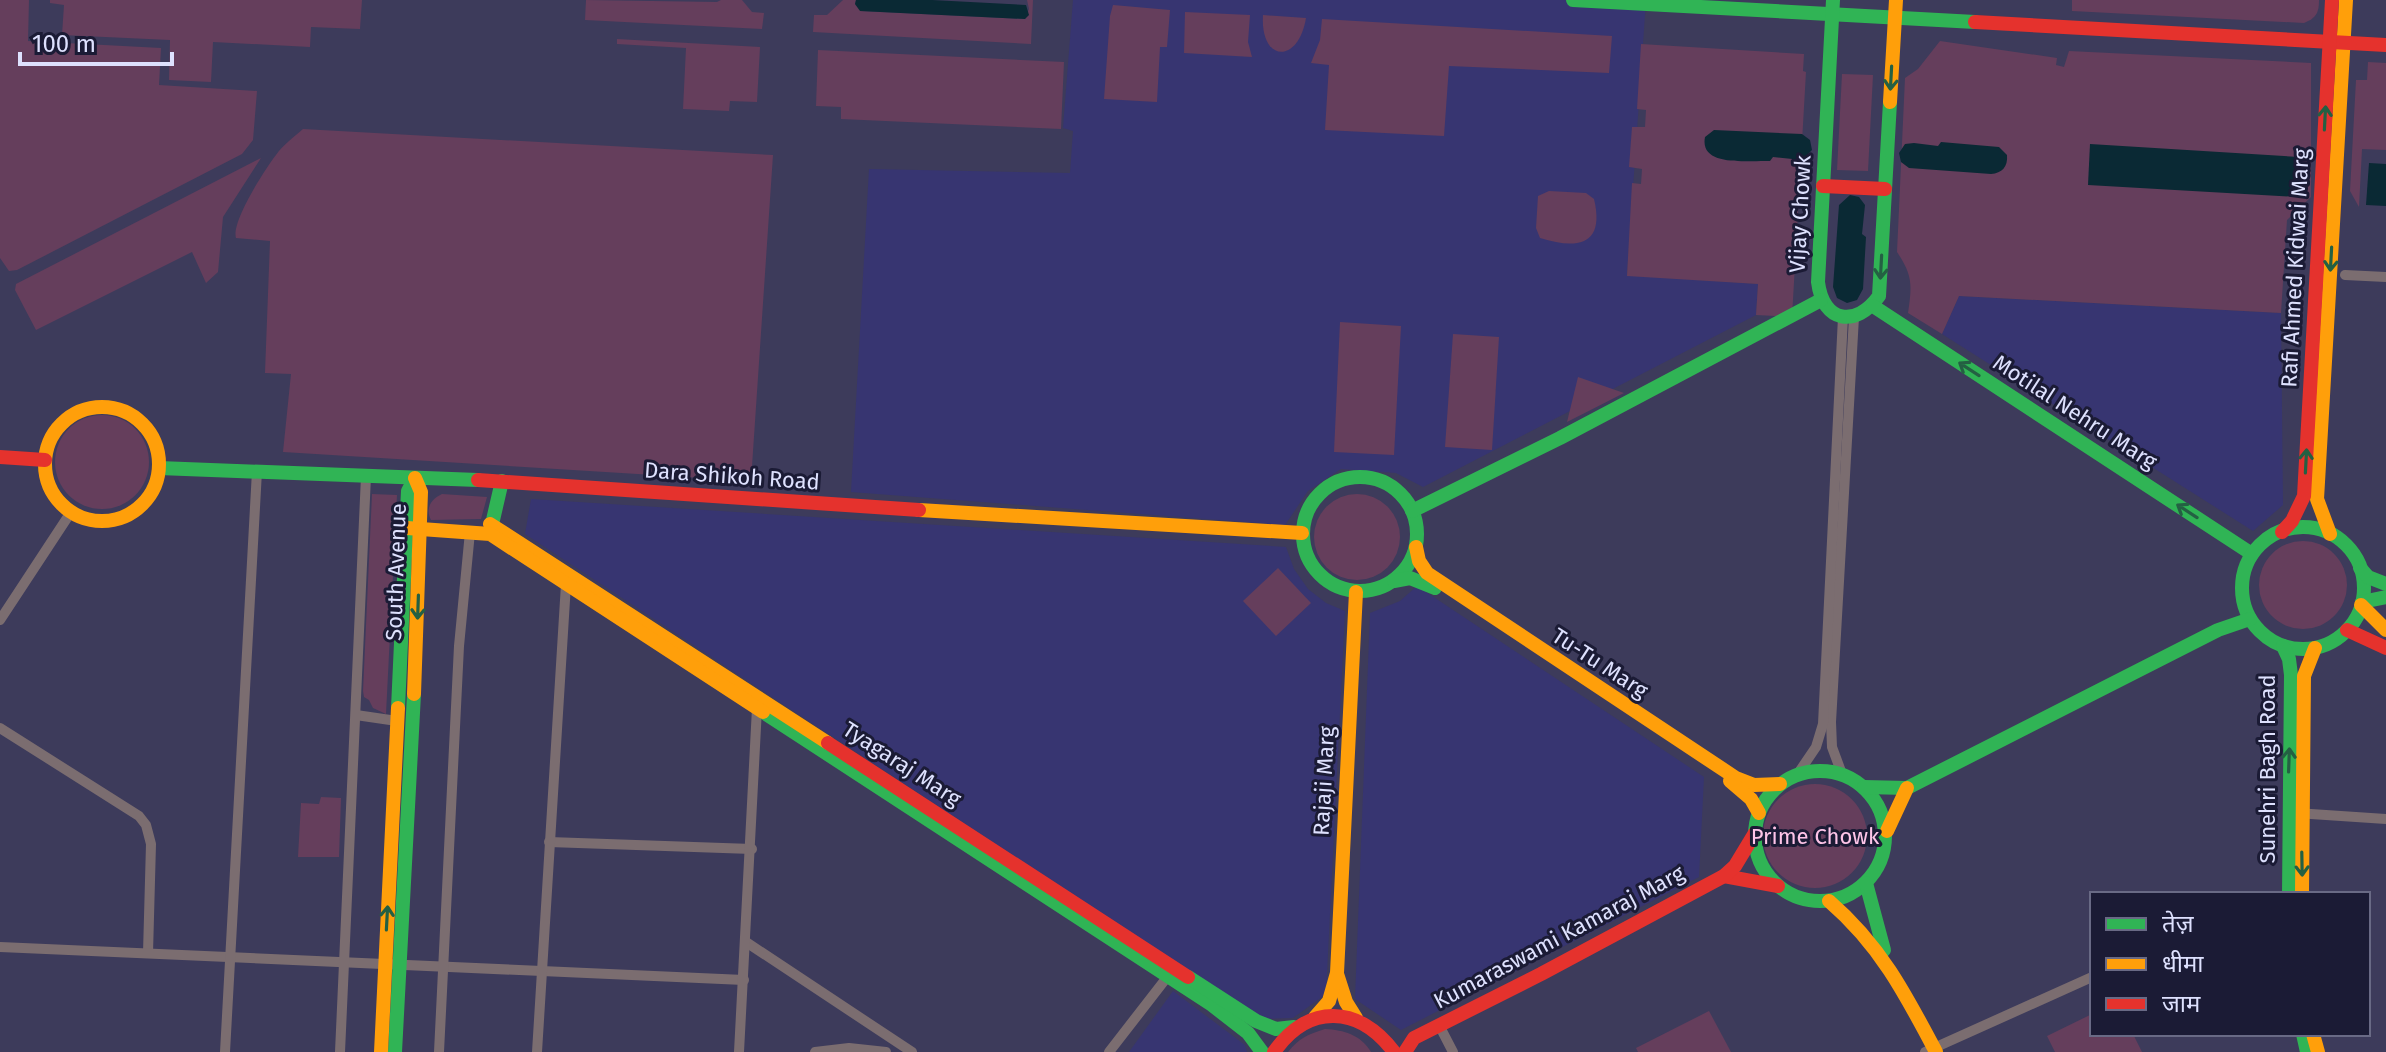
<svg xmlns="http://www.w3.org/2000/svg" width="2386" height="1052" font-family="'Fira Sans','Noto Sans Devanagari',sans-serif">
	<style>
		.built { fill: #373571 }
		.green { fill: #653e5c }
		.water { fill: #0a2934 }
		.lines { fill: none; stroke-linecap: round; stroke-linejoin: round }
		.street { stroke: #7b6d70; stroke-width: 10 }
		.fast { stroke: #30b455; stroke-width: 14 }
		.slow { stroke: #ff9f0a; stroke-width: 14 }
		.jam { stroke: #e5322d; stroke-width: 14 }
		.oneway { stroke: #246043 }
		.labels { text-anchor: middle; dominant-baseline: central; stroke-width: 6; stroke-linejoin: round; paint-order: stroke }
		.street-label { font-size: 22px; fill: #dee1fe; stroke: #1b1b35 }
		.park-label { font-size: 22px; fill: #fec4e8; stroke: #1b1b35 }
	</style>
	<rect width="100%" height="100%" fill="#3d3b5b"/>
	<g class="built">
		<polygon points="1073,0 1646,0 1627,275 1758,284 1756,315 1423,487 1396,473 1341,469 1308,491 1285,525 851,492 869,169 1070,173 1073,131 1063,128"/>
		<polygon points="1959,296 2281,313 2283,505 2253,531 1942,334"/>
		<polygon points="531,499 1286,547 1294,569 1308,589 1326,603 1345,611 1326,994 1293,1018 1261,1019 525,534"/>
		<polygon points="1417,586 1704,777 1699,877 1401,1030 1355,999 1370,613 1400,601"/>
		<polygon points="1173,991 1245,1045 1247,1052 1129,1052"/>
	</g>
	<g class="green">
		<polygon points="0,0 29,0 28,41 161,48 159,85 257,91 253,140 242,154 17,270 9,271 0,258"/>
		<polygon points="50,0 362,0 360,29 311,27 310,47 213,42 211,82 169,80 170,40 62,35 64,5 50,3"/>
		<polygon points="586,0 717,2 721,0 742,0 752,12 764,13 762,29 585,20"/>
		<polygon points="843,0 856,0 855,4 861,11 1025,19 1029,9 1027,0 1033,0 1031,44 813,32 814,15 827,15"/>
		<path d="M2072,0H2319C2319,13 2316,18 2304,23L2072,11Z"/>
		<polygon points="1113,5 1170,10 1167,47 1160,47 1157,102 1104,99 1110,16"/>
		<polygon points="1185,12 1250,15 1248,42 1252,57 1184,53"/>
		<path d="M1263,15L1306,18C1298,65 1260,62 1263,15Z"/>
		<polygon points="1322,19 1612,36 1609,73 1449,66 1444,136 1325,130 1329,65 1311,63 1320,40"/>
		<polygon points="617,39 760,47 757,102 730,101 729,111 683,109 686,48 617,44"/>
		<path d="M1940,41L2057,58L2056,65L2064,67L2069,51L2311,63V197L2287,220L2281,313L1959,296L1942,334L1908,313C1912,285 1913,276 1897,252L1905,78L1918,69Z"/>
		<polygon points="1641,44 1804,54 1803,71 1806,72 1792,317 1756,315 1758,284 1627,276 1632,183 1641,184 1642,169 1629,167 1632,127 1645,127 1646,110 1637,109"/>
		<polygon points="818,50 1064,62 1061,129 841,119 841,107 816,106"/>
		<polygon points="2368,62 2386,63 2386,150 2362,149 2359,207 2350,191 2356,80 2367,80"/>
		<polygon points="1842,74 1873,75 1868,171 1837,170"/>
		<path d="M303,129L773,155L751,481L283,452L291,374L265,373L270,241L236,238C231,222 265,169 276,155C283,145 294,137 303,129Z"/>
		<polygon points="261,158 223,217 218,272 206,283 192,252 36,330 15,290 16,284"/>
		<path d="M1549,191L1586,193L1594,199C1605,245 1578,250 1540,238L1536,228L1538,196Z"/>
		<polygon points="1340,322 1401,326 1394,455 1334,452"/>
		<polygon points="1453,334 1499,337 1492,450 1445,447"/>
		<polygon points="1578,377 1624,393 1567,422"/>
		<circle cx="102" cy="462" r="47"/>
		<polygon points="372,494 397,495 386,714 373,708 369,700 364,697 363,691"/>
		<path d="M442,494L487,497L481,519L431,520C425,508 431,499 442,494Z"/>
		<circle cx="1357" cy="537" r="43"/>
		<circle cx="2303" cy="585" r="44"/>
		<polygon points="1278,568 1311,603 1276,636 1243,601"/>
		<circle cx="1815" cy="836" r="52"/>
		<polygon points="321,797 341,798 339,857 298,857 301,803 319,804"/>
		<polygon points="1709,1011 1731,1052 1638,1052 1636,1048"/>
		<polygon points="2092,1014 2092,1034 2133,1034 2142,1052 2055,1052 2047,1036"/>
		<path d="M1325,1029C1344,1030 1361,1035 1371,1052H1288C1298,1039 1308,1034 1325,1029Z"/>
	</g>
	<g class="water">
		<polygon points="856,0 932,0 1026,5 1029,15 1025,19 860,11 855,4"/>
		<path d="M1714,130L1802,134L1810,140L1812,150L1802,160L1773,157L1770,161C1750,160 1699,168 1705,137Z"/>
		<path d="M1941,142L1999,147L2007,155C2008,167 2002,173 1991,174L1909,168L1901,162L1899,153L1905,144L1914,143L1938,146Z"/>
		<polygon points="2090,144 2300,157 2297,197 2088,185"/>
		<polygon points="2369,163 2386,164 2386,206 2366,205"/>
		<polygon points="1850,195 1859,197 1865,205 1862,234 1866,237 1863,289 1857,300 1847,303 1837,298 1833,287 1839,205"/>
	</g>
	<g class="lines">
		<g class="street">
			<polyline points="2345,275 2386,277"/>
			<polyline points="0,620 71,512"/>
			<polyline points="356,715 397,721"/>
			<polyline points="0,728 139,816 146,825 151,844 148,953"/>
			<polyline points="1842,774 1832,747 1831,722 1854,317"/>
			<polyline points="1797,775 1816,747 1823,724 1843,317"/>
			<polyline points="2296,813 2386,819"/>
			<polyline points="549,842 752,849"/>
			<polyline points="746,942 912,1052"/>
			<polyline points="0,947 744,980"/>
			<polyline points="1439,1025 1453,1052"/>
			<polyline points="225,1052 257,471"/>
			<polyline points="340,1052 366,476"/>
			<polyline points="439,1052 459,646 470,532"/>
			<polyline points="537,1052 566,584"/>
			<polyline points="739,1052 757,708"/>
			<polyline points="815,1052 849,1048 886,1052"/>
			<polyline points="1109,1052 1168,976"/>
			<polyline points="1925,1052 2092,977"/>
		</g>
		<g class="fast">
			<polyline points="1573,0 1975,22"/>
			<path d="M1833,0L1818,282C1823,323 1856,328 1879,296L1890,102"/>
			<polyline points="1873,306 2252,554"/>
			<polyline points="159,468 478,480"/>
			<circle cx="1360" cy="534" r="57"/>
			<polyline points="1412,511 1560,438 1821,300"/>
			<circle cx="2303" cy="588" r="61"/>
			<polyline points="490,533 502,481"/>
			<polyline points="2360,568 2368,577 2386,584"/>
			<polyline points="1394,581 1410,578 1435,588"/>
			<polyline points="2362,602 2386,597"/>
			<polyline points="2283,646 2289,659 2291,675 2289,894"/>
			<polyline points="398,708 408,491 415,478"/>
			<polyline points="763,712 1212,1005 1248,1033 1262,1052"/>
			<circle cx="1820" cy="836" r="65"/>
			<polyline points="1864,787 1907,788 2218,630 2250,619"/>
			<polyline points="1866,883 1884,950"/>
			<polyline points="1188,977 1256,1021 1276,1029 1294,1027"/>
			<polyline points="2303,1034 2307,1052"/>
			<polyline points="395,1052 414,694"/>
		</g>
		<g class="slow">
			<polyline points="1890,102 1896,0"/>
			<circle cx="102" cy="464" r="57"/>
			<polyline points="919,510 1302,533"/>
			<polyline points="490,524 828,743"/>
			<polyline points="407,528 490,534 763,712"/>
			<polyline points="2330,534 2317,499 2346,0"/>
			<polyline points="1416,547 1419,561 1427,573 1736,778 1754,785 1780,784"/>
			<polyline points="2361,605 2386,630"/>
			<polyline points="414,694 421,492 415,478"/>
			<polyline points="1730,781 1751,799 1759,813"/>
			<polyline points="1887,831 1907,788"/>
			<polyline points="2302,894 2304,676 2315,648"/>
			<path d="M1829,901C1880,945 1905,993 1936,1052"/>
			<polyline points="1337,974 1346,1002 1356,1018"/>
			<polyline points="1315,1017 1329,1001 1337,973 1356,592"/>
			<polyline points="2313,1034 2318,1052"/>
			<polyline points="381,1052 398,708"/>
		</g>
		<g class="jam">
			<polyline points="1975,22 2386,45"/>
			<polyline points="1823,186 1885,189"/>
			<polyline points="0,457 45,460"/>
			<polyline points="478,480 919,510"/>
			<polyline points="2282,532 2292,521 2304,496 2332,0"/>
			<polyline points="2347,630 2386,648"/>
			<polyline points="828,743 1188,977"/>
			<polyline points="1724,876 1778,886"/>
			<path d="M1274,1052C1308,1003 1359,1005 1394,1052"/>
			<polyline points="1405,1052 1414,1038 1541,974 1724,876 1735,866 1755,833"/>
		</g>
	</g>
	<defs><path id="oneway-shaft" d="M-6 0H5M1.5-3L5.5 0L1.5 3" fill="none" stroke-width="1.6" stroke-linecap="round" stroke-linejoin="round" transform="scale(2)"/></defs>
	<g class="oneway">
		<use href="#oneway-shaft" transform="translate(1891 78) rotate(93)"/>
		<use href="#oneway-shaft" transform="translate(2325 118) rotate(-87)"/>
		<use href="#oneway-shaft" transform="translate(2331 259) rotate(93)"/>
		<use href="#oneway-shaft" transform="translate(1881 267) rotate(93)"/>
		<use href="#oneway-shaft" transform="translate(1969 369) rotate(-147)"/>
		<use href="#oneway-shaft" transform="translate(2306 461) rotate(-87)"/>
		<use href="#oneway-shaft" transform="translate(2187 511) rotate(-147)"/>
		<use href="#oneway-shaft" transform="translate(418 607) rotate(92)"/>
		<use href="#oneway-shaft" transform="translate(2289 760) rotate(-88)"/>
		<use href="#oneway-shaft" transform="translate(2302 864) rotate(89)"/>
		<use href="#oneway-shaft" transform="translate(387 918) rotate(-87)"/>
	</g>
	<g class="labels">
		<g class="street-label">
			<text transform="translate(1800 214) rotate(-87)">Vijay Chowk</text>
			<text transform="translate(2295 268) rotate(-87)">Rafi Ahmed Kidwai Marg</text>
			<text transform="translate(2075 412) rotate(33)">Motilal Nehru Marg</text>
			<text transform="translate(732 476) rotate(4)">Dara Shikoh Road</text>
			<text transform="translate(396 572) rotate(-88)">South Avenue</text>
			<text transform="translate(1600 663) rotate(33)">Tu-Tu Marg</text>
			<text transform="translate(902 764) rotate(33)">Tyagaraj Marg</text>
			<text transform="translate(2267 769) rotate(-90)">Sunehri Bagh Road</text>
			<text transform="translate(1324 781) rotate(-87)">Rajaji Marg</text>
			<text transform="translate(1559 937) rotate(-28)">Kumaraswami Kamaraj Marg</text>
		</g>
		<g class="park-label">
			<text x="1815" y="836">Prime Chowk</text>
		</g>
	</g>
	<rect x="2090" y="892" width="280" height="144" fill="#1b1b35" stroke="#696a85" stroke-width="2"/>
	<rect x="2106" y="918" width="40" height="12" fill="#30b455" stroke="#696a85" stroke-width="2"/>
	<text x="2162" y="932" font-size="24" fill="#dee1fe">तेज़</text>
	<rect x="2106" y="958" width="40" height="12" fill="#ff9f0a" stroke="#696a85" stroke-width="2"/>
	<text x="2162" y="972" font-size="24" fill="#dee1fe">धीमा</text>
	<rect x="2106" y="998" width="40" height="12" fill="#e5322d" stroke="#696a85" stroke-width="2"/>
	<text x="2162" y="1012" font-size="24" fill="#dee1fe">जाम</text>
	<path d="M20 52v12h152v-12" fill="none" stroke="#dee1fe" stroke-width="4"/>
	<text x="32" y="52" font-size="24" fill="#dee1fe" stroke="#1b1b35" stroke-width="6" paint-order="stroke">100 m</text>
</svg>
